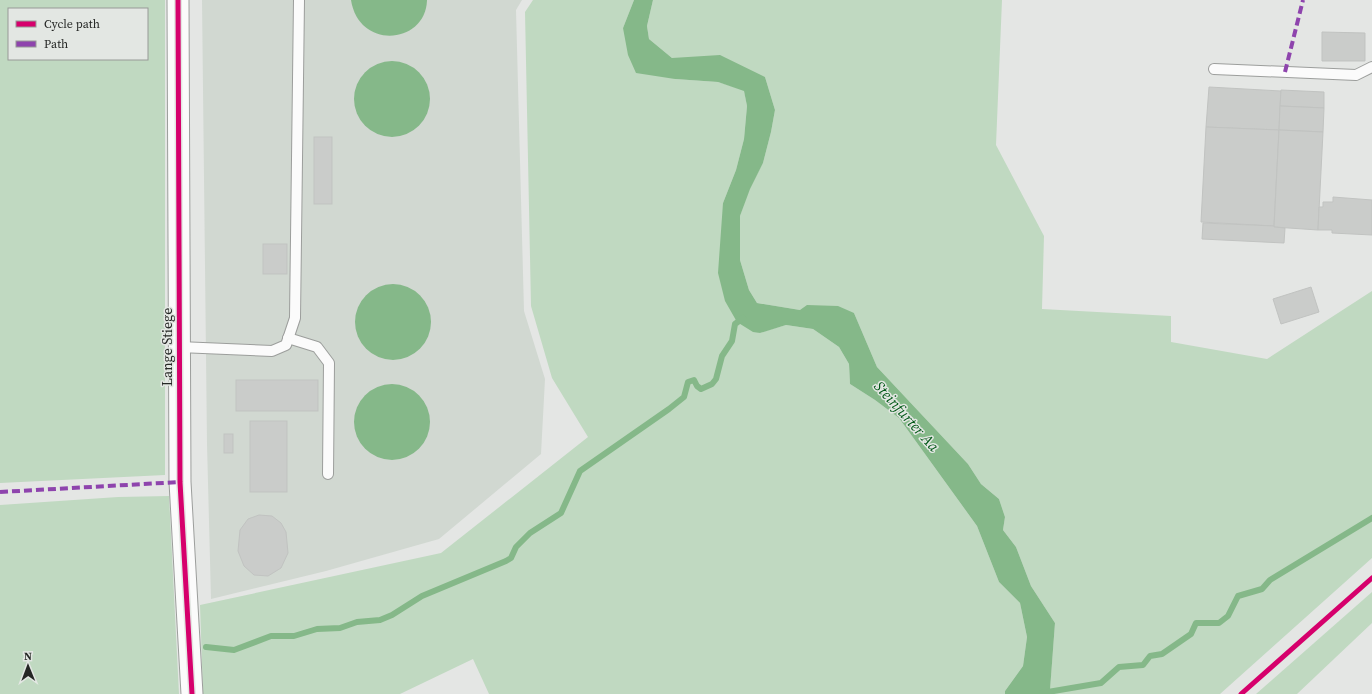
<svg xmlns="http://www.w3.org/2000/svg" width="1372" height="694" font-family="'Source Serif 4',serif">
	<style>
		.built { fill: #d1d8d1 }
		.green { fill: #c0d9c1; fill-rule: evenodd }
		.water { fill: #85b889 }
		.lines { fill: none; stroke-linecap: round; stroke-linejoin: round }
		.stream { stroke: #85b889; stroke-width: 6 }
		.building { fill: #caccca; stroke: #c1c3c1 }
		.lane-casing { stroke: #9c9e9c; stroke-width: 12 }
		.street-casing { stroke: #9c9e9c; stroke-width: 23 }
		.lane { stroke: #fbfbfb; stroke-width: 10 }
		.street { stroke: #fbfbfb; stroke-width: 21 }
		.quiet { stroke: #8e44ad; stroke-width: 4; stroke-dasharray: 8 4; stroke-linecap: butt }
		.cycleway-casing { stroke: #e3e7e3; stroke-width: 8 }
		.cycleway { stroke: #d6006c; stroke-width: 5 }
		.labels { text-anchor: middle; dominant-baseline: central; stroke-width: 3; stroke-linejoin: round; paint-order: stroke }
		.street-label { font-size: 14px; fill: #252725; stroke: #e3e7e3 }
		.water-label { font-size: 15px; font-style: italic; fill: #035918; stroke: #e3e7e3 }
	</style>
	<rect width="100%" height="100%" fill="#e4e6e4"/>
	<polygon class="built" points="202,0 522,0 516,10 524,311 545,379 541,454 439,539 326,571 211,599 207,444"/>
	<g class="green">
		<path d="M0,0H165V475L0,483ZM9,9H147V59H9Z"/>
		<polygon points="533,0 634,0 623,28 675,79 718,82 744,90 747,106 744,139 736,170 723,203 759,333 786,325 813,329 839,347 849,364 850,384 875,400 899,418 977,526 999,582 1020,603 1027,637 1023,666 1005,691 1005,694 489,694 473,659 400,694 203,694 200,605 441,553 588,437 552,378 531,306 525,12"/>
		<polygon points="653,0 1002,0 996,145 1044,236 1042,309 1171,316 1171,342 1267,359 1372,291 1372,558 1220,694 1048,694 1050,689 1055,623 1031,586 1016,547 1003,530 1005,517 999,499 981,484 968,464 877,367 854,313 800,310 757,303 749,290 740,260 740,216 749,189 763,163 771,132 775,110 765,77 672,58 649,39 647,26"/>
		<polygon points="169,496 179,694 0,694 0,505 118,497"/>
		<polygon points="1372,592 1372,623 1297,694 1256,694"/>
	</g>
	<g class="water">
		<path d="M351,0H427C426,44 359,51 351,0Z"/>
		<polygon points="634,0 653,0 647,26 649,39 672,58 720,55 765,77 775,110 771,132 763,163 750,189 740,216 740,260 749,290 757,303 800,310 807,305 838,306 854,313 877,367 968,464 981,484 999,499 1005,517 1003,530 1016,547 1031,586 1055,623 1050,690 1048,694 1005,694 1005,691 1023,666 1027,637 1020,603 999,582 977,526 899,418 875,400 850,384 849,364 839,347 813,329 786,325 760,333 753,332 737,322 725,301 718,273 723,203 736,170 744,139 747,106 744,91 718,82 675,79 636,73 628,55 623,28"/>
		<circle cx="392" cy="99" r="38"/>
		<circle cx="393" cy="322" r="38"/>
		<circle cx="392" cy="422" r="38"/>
	</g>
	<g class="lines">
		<g class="stream">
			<polyline points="206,647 234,650 271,636 294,636 317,629 340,628 357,622 380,620 392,615 422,596 506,561 511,558 516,547 530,533 561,513 580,471 669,409 684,397 688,382 694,380 697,386 701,389 712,384 716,379 722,356 732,341 735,324 743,318"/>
			<polyline points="1042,693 1101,683 1119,667 1143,665 1150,656 1162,654 1191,634 1196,623 1219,623 1228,616 1238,596 1262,589 1270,580 1372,518"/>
		</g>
	</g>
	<g class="building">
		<polygon points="1322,32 1365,33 1365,61 1322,61"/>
		<polygon points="1209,87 1281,91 1279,130 1206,127"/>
		<polygon points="1281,90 1324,92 1324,108 1280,106"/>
		<polygon points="1280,106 1324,108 1323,132 1279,130"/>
		<polygon points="1206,127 1279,130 1274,226 1201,222"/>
		<polygon points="1279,130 1323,132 1318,230 1274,227"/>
		<rect x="314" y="137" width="18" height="67"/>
		<polygon points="1333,197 1372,200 1372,235 1332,233 1332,230 1318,230 1319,207 1323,207 1323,202 1333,202"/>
		<polygon points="1203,223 1274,226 1274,227 1285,228 1284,243 1202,239"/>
		<rect x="263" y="244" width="24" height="30"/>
		<polygon points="1311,287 1319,312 1281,324 1273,299"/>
		<rect x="236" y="380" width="82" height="31"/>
		<rect x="250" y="421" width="37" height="71"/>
		<rect x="224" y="434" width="9" height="19"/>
		<polygon points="259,515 272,516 281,523 286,532 288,553 281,568 268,576 254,575 244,566 238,551 240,530 248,519"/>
	</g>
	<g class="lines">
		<g class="lane-casing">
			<g id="lane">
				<polyline points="1214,69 1356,75 1372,67"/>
				<polyline points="288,338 317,347 329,363 328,474"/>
				<polyline points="179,347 272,351 286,345 295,318 299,0"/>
			</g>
		</g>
		<g class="street-casing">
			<polyline id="street" points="178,0 180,482 192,694"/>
		</g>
		<use href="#lane" class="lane"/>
		<use href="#street" class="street"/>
		<g class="quiet">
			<polyline points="1285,72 1303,0"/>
			<polyline points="0,492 180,482"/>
		</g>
		<g class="cycleway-casing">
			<g id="cycleway">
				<polyline points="178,0 180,482 192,694"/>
				<polyline points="1241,694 1372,578"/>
			</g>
		</g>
		<use href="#cycleway" class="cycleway"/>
	</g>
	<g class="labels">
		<g class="street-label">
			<text transform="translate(167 347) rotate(-90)">Lange Stiege</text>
		</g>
		<g class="water-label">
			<text transform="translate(907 416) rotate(48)">Steinfurter Aa</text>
		</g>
	</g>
	<rect x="8" y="8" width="140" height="52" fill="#e3e7e3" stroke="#979a97"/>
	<rect x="16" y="21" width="20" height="6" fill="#d6006c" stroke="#979a97"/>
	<text x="44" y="28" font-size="12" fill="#252725">Cycle path</text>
	<rect x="16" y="41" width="20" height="6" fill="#8e44ad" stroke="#979a97"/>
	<text x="44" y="48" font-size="12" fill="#252725">Path</text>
	<g transform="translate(28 666) rotate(359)" stroke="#e3e7e3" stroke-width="3" paint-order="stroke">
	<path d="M0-3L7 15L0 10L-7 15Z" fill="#252725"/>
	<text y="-6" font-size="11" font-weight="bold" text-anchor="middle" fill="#252725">N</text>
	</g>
</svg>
